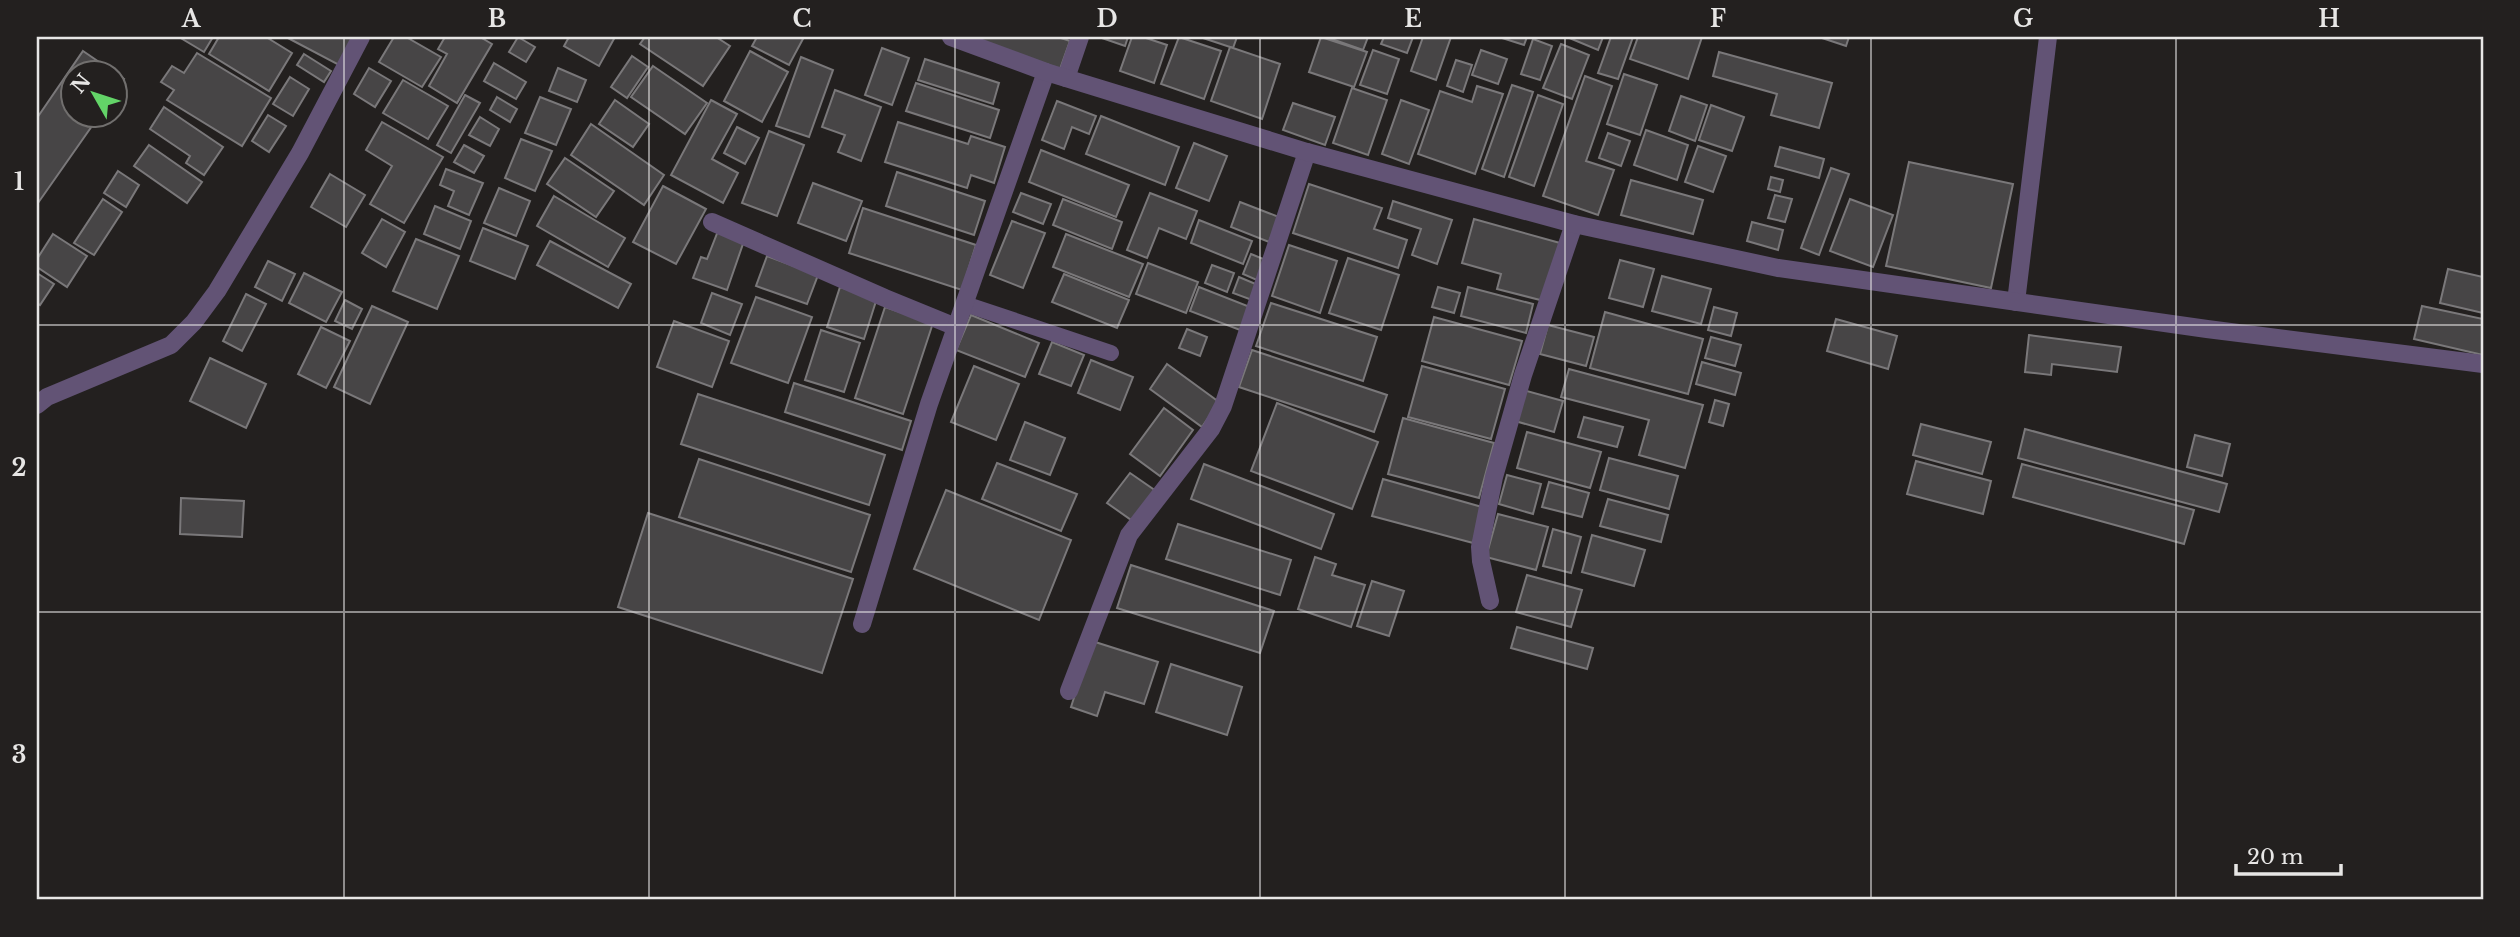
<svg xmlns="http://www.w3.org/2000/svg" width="2520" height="937" font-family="'Libre Baskerville',serif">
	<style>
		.building { fill: #474546; stroke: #7a787a; stroke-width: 2 }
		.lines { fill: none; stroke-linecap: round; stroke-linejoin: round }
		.service { stroke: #625375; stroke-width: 16 }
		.minor { stroke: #625375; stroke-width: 18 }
		.tertiary { stroke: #625375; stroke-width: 18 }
		.grid { fill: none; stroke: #e7e6e5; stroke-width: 2; stroke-opacity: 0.55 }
		.neatline { fill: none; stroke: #e7e6e5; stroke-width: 2.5 }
		.grid-label { font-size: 23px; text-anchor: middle; font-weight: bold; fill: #e7e6e5 }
	</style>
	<rect width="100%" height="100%" fill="#23201f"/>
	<g class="building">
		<polygon points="179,37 213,37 204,52"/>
		<polygon points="219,37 266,37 292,53 269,91 209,54"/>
		<polygon points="286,37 354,37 339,65"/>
		<polygon points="394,37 406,37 441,57 422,87 379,62"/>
		<polygon points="445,37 480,37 492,44 457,103 429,86 447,54 438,49"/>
		<polygon points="518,37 535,47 526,62 509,52"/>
		<polygon points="569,37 615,37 599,66 564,46"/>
		<polygon points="645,37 716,37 730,46 703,86 640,44"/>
		<polygon points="757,37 804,37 789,65 752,46"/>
		<polygon points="980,37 1058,37 1070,41 1060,69 978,40"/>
		<polygon points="1099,37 1128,37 1125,46"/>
		<polygon points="1132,37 1143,37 1167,45 1154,83 1120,71"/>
		<polygon points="1179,37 1221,51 1204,99 1161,84"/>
		<polygon points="1200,37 1237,37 1233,48"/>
		<polygon points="1321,37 1367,52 1354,87 1309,72"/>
		<polygon points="1326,37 1368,37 1363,50"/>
		<polygon points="1384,37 1413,37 1407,53 1381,44"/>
		<polygon points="1423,37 1451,37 1436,80 1411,71"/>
		<polygon points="1499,37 1527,37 1524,45"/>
		<polygon points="1567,37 1603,37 1598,50"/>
		<polygon points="1611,37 1633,37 1618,79 1598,73"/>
		<polygon points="1638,37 1702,37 1688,79 1630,59"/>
		<polygon points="1819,37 1849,37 1846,46"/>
		<polygon points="1533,39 1552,46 1540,80 1521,74"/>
		<polygon points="1561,44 1589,55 1572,99 1543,88"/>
		<polygon points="1230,47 1280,64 1262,119 1211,101"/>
		<polygon points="882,48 909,58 892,105 865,95"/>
		<polygon points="1373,50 1399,59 1387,94 1360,85"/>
		<polygon points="1481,50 1507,59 1498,84 1472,75"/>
		<polygon points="83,51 124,79 116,91 116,74 74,74 74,116 99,116 38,203 37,118"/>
		<polygon points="750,51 788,72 762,122 724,101"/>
		<polygon points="1719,52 1832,83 1819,128 1771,115 1777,94 1713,76"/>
		<polygon points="197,53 271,98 242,146 167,100 174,90 161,82 172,66 184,73"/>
		<polygon points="304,54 331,71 324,82 297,65"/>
		<polygon points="632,56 648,67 627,98 611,87"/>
		<polygon points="801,57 833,70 809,137 776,126"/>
		<polygon points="925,59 999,83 993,104 918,80"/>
		<polygon points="1456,60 1472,65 1463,92 1447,86"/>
		<polygon points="494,63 526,82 516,99 484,81"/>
		<polygon points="653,66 707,103 685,134 631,97"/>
		<polygon points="369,68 391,81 375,107 354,94"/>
		<polygon points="558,68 586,80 577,102 549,91"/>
		<polygon points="1624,74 1657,85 1640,135 1607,124"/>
		<polygon points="1585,76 1612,86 1586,161 1614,170 1598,215 1543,196"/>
		<polygon points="290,77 309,89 293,116 273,104"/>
		<polygon points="403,80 448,106 428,139 383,113"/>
		<polygon points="916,83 999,110 990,138 906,111"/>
		<polygon points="1512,85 1533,92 1504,177 1482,169"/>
		<polygon points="1477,86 1503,94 1475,174 1418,154 1440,91 1472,102"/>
		<polygon points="1352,88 1387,100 1368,155 1333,143"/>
		<polygon points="835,90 881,107 861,161 838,152 845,135 822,127"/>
		<polygon points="465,95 480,103 451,153 437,145"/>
		<polygon points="1538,95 1563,104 1534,186 1509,177"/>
		<polygon points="1681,96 1707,105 1695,141 1669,131"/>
		<polygon points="497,97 517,109 510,122 490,110"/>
		<polygon points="540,97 571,109 556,145 525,133"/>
		<polygon points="615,100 649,124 633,147 599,124"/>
		<polygon points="711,100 737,114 712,159 738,173 723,203 671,175"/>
		<polygon points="1401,100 1429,110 1409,164 1382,154"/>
		<polygon points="1057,101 1096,116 1089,134 1072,127 1064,149 1042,140"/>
		<polygon points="1293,103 1335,117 1325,145 1283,130"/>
		<polygon points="1711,105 1744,117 1732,151 1699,140"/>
		<polygon points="164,107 223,147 204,175 186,163 190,156 150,129"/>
		<polygon points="268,115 286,126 269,152 252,141"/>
		<polygon points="1101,116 1179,147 1165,185 1086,154"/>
		<polygon points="480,117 499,129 490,146 469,135"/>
		<polygon points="382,122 443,157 404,223 370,204 392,166 366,150"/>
		<polygon points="898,122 968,144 971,136 1005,147 994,183 971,175 967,188 885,162"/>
		<polygon points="591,124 664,175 644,205 571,155"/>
		<polygon points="737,127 759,138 745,164 724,153"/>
		<polygon points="1646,130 1688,145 1677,180 1634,165"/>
		<polygon points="769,131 804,145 777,216 742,203"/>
		<polygon points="1608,133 1630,141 1621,166 1599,158"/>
		<polygon points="521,139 552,151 535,191 505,178"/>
		<polygon points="1194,143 1227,156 1209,201 1176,188"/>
		<polygon points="149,145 202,182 187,203 134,166"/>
		<polygon points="464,145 484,156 474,173 454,162"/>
		<polygon points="1698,146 1726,156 1713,192 1685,182"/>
		<polygon points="1780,147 1824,159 1819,178 1775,166"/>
		<polygon points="1041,150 1129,185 1116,217 1029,182"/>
		<polygon points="565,158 614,191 596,217 547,184"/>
		<polygon points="1909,162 2013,184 1991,288 1886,266"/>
		<polygon points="1831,168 1849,174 1819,255 1801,248"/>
		<polygon points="446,169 483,183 469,215 448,206 454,191 440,185"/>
		<polygon points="118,171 139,185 126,207 104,193"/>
		<polygon points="897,172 985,201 974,235 886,206"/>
		<polygon points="330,174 365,195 346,227 311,207"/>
		<polygon points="1771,177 1783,180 1780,192 1768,189"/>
		<polygon points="1631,180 1703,200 1693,234 1621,215"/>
		<polygon points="813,183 862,201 846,241 798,223"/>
		<polygon points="1309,184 1382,208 1374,229 1407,240 1398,268 1293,233"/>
		<polygon points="663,186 706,209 676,264 633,242"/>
		<polygon points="499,188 530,201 516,236 484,223"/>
		<polygon points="1021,193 1051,204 1043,224 1013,212"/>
		<polygon points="1150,193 1197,211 1186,239 1159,228 1147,258 1127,250"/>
		<polygon points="1775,195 1792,199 1785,222 1768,218"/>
		<polygon points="554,196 625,238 608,267 537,226"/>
		<polygon points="103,199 122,212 94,255 74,243"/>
		<polygon points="1063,199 1122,222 1112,249 1053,225"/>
		<polygon points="1850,199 1893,215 1873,267 1830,251"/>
		<polygon points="1393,201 1452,220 1437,264 1412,255 1421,229 1388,218"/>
		<polygon points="1240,202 1279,217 1269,242 1231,227"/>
		<polygon points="435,206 471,221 460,249 424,234"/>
		<polygon points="863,208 976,245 962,290 849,253"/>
		<polygon points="382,219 405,232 386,267 362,253"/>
		<polygon points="1474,219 1560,243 1544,301 1497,289 1501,274 1462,263"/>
		<polygon points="1199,220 1252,241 1243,264 1191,243"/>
		<polygon points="1012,221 1045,233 1023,288 990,275"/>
		<polygon points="1752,222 1783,230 1778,250 1747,241"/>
		<polygon points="483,228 528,246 515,279 470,261"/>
		<polygon points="718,231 744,241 727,290 693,278 701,257 707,259"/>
		<polygon points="53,234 87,256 67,287 37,267 37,259"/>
		<polygon points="1066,234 1143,264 1129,297 1053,267"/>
		<polygon points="416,239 459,256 437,309 393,291"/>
		<polygon points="550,241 631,284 618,308 537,265"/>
		<polygon points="1289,245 1337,261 1320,313 1272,296"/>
		<polygon points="1251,254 1266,260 1259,281 1243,274"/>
		<polygon points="767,256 818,275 807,304 756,286"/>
		<polygon points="1348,258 1399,275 1381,330 1329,313"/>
		<polygon points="1620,260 1654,269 1643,307 1609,298"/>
		<polygon points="268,261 295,274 282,301 255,287"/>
		<polygon points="1148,263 1198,282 1186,313 1136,294"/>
		<polygon points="1212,265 1234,273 1227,292 1205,283"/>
		<polygon points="2448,269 2483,277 2483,313 2440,303"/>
		<polygon points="37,273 54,284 40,305 37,303"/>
		<polygon points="304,273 342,292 326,322 289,303"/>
		<polygon points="1064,274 1129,300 1117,328 1052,302"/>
		<polygon points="1662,276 1711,289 1701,324 1652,311"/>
		<polygon points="1239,277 1258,285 1252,300 1233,293"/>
		<polygon points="840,287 877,298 864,339 827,327"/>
		<polygon points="1199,287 1250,307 1240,330 1190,311"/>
		<polygon points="1438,287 1460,293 1454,313 1432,307"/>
		<polygon points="1468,287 1533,304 1526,333 1461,316"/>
		<polygon points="712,293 742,304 730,335 701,323"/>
		<polygon points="246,294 266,304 242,351 223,341"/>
		<polygon points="756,297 812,317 788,383 731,363"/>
		<polygon points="345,300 362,309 352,329 335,321"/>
		<polygon points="1271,303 1377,337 1363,381 1256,346"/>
		<polygon points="372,306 408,322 370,404 334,387"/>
		<polygon points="2422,306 2483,319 2483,355 2414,339"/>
		<polygon points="885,307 933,323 903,414 855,398"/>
		<polygon points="1714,307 1737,313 1731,336 1708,330"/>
		<polygon points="1605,312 1703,339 1688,394 1590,368"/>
		<polygon points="971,315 1039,343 1025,377 956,350"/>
		<polygon points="1434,317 1522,341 1509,385 1422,361"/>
		<polygon points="1836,319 1897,336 1888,369 1827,351"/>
		<polygon points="674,321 729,341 712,387 657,367"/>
		<polygon points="1548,325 1594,337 1586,366 1540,354"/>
		<polygon points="321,327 350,341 326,388 298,374"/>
		<polygon points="1187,329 1207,337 1200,356 1179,348"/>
		<polygon points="821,330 860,343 844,392 805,380"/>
		<polygon points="2029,335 2121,347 2117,372 2052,364 2051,375 2025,372"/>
		<polygon points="1711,337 1741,345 1735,366 1705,358"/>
		<polygon points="1052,342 1084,355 1071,386 1039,374"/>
		<polygon points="1252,350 1387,395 1374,432 1239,387"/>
		<polygon points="210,358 266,384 246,428 190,401"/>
		<polygon points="1091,360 1133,377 1120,410 1078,393"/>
		<polygon points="1702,362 1741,373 1735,395 1696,384"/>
		<polygon points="1167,364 1219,402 1202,427 1150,389"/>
		<polygon points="974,366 1019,384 996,440 951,422"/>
		<polygon points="1422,366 1505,389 1491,439 1408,417"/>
		<polygon points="1569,369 1703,405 1685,468 1639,455 1649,420 1561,397"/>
		<polygon points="794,383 911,421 902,450 785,412"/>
		<polygon points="1523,390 1563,401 1554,432 1515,421"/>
		<polygon points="698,394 885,455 869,505 681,444"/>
		<polygon points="1715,400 1729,404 1723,426 1709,422"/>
		<polygon points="1277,403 1378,442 1352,509 1251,471"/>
		<polygon points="1164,408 1193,430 1160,476 1130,454"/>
		<polygon points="1584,417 1623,427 1617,447 1578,437"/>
		<polygon points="1403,418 1494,443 1479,498 1388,474"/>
		<polygon points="1025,422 1065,438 1050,475 1010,460"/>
		<polygon points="1921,424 1991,442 1982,474 1913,455"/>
		<polygon points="2025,429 2227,484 2219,512 2018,458"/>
		<polygon points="1527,432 1601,452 1590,488 1517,468"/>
		<polygon points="2195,435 2230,444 2222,476 2187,467"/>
		<polygon points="1609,458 1678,476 1669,509 1600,490"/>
		<polygon points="699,459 870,515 851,572 679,517"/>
		<polygon points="1916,461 1991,481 1983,514 1907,494"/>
		<polygon points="997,463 1077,494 1061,531 982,499"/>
		<polygon points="1204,464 1334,514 1321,549 1191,499"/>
		<polygon points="2022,464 2194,510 2184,544 2013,497"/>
		<polygon points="1130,473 1156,491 1134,522 1107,503"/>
		<polygon points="1507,475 1541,484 1533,514 1499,504"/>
		<polygon points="1383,479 1482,507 1473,543 1372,516"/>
		<polygon points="1549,482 1589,493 1582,517 1542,507"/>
		<polygon points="946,490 1071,540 1039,620 914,569"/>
		<polygon points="181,498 244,501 242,537 180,534"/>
		<polygon points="1608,499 1668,515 1661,542 1600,526"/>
		<polygon points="648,513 853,579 822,673 618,607"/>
		<polygon points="1498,514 1548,527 1536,570 1486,557"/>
		<polygon points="1178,524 1291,560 1280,595 1166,559"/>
		<polygon points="1553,529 1581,537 1571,573 1543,566"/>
		<polygon points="1592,535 1645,550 1634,586 1582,572"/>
		<polygon points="1315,557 1336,564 1332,575 1365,585 1351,627 1298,609"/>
		<polygon points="1131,565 1274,611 1260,653 1117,608"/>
		<polygon points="1527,575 1582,590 1571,627 1516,612"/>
		<polygon points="1372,581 1404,591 1389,636 1357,626"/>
		<polygon points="1517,627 1593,648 1587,669 1511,648"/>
		<polygon points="1092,641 1158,662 1144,704 1105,692 1097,716 1071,707"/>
		<polygon points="1171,664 1242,687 1227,735 1156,712"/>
	</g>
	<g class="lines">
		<polyline class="service" points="965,304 1111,353"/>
		<g class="minor">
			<polyline points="1066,78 1080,37"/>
			<polyline points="712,222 885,298 956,327"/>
			<polyline points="2016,302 2048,37"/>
			<polyline points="37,405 47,397 171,345 194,322 217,291 300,153 361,37"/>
			<polyline points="1490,601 1481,561 1480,547 1494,477 1523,375 1574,224"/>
			<polyline points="862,624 929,404 1046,72"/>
			<polyline points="1069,691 1129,535 1211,429 1223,406 1307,152"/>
		</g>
		<polyline class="tertiary" points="951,37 1046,72 1307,152 1574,224 1778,268 2207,329 2483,364"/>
	</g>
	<path class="grid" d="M344,37V900M649,37V900M955,37V900M1260,37V900M1565,37V900M1871,37V900M2176,37V900M37,325H2483M37,612H2483"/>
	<rect width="2520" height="937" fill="none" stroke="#23201f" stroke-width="77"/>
	<g transform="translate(94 94) rotate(309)"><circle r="33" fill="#23201f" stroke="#716f6e" stroke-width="2"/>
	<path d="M0-5L12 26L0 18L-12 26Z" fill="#63d468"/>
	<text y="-10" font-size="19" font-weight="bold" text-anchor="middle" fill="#e7e6e5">N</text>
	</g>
	<path d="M2236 864v10h105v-10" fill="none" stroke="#e7e6e5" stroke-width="3.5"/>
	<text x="2247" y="864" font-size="21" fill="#e7e6e5" stroke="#23201f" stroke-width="5" paint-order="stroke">20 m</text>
	<rect x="38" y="38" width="2444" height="860" class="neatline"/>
	<g class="grid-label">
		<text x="191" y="27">A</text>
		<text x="497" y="27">B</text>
		<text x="802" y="27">C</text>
		<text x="1107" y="27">D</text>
		<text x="1413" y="27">E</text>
		<text x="1718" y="27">F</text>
		<text x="2023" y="27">G</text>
		<text x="2329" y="27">H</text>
		<text x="19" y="190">1</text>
		<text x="19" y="476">2</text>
		<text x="19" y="763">3</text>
	</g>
</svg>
